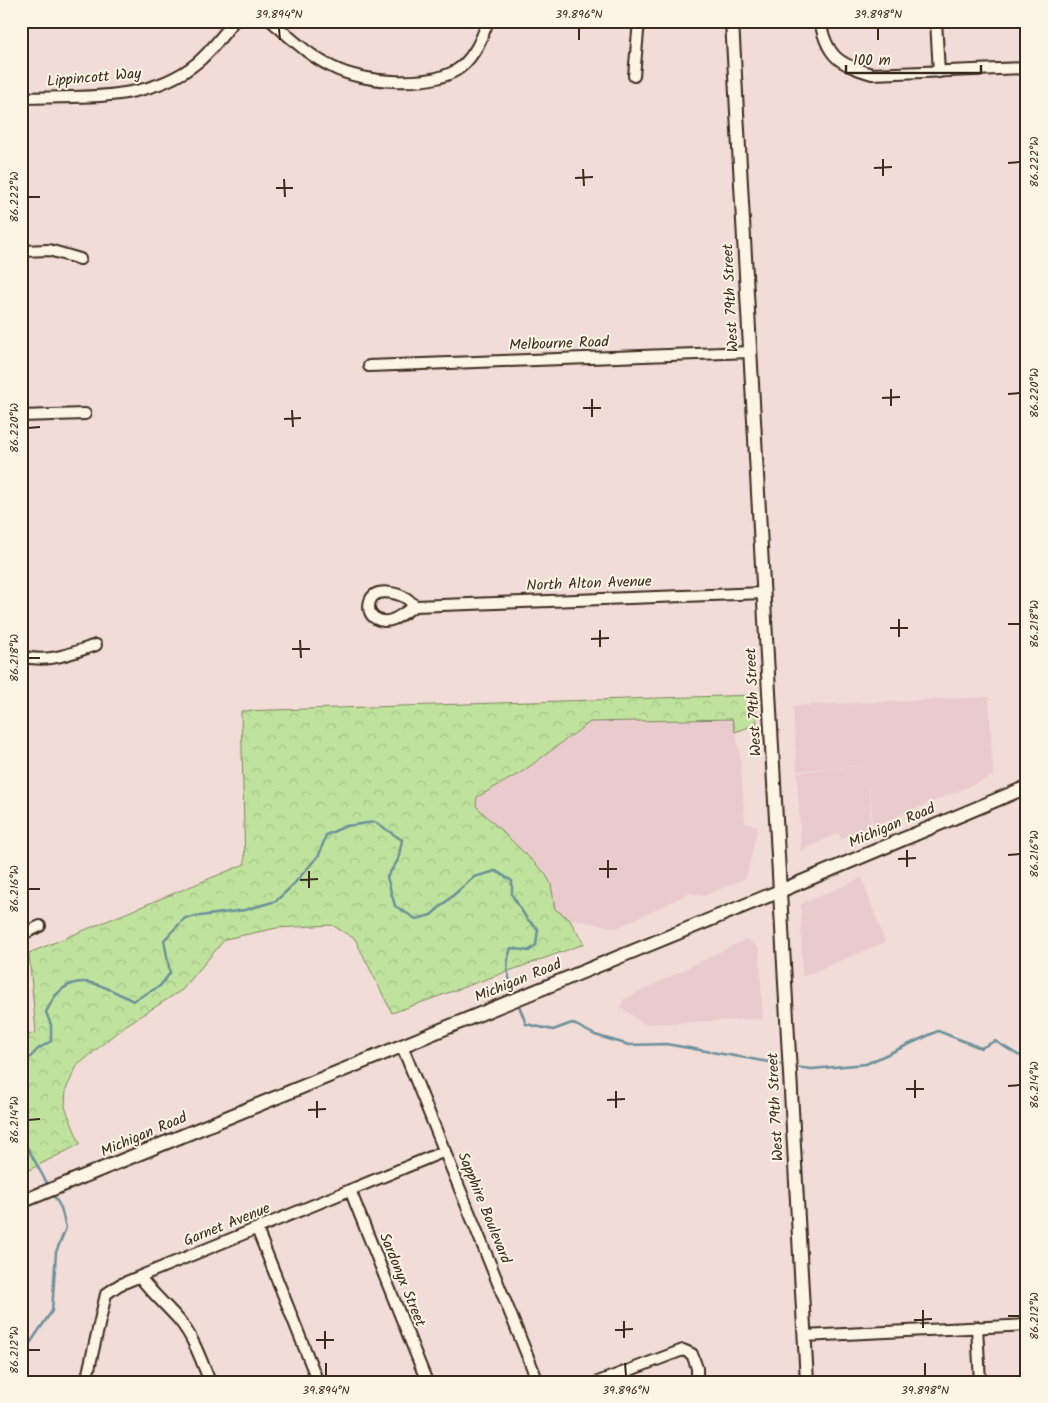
<svg xmlns="http://www.w3.org/2000/svg" width="1048" height="1403" font-family="Kalam,sans-serif">
	<style>
		.built { fill: #eacbcd }
		.forest { fill: url(#forest-crowns); stroke: #7d865e }
		.lines { fill: none; stroke-linecap: round; stroke-linejoin: round }
		.stream { stroke: #6b919a; stroke-width: 2.5 }
		.minor-casing { stroke: #3b2a1e; stroke-width: 14 }
		.major-casing { stroke: #3b2a1e; stroke-width: 16 }
		.minor { stroke: #fcf5e5; stroke-width: 10 }
		.major { stroke: #fcf5e5; stroke-width: 12 }
		.ticks { fill: none; stroke: #3b2a1e; stroke-width: 2 }
		.labels { text-anchor: middle; dominant-baseline: central; stroke-width: 4; stroke-linejoin: round; paint-order: stroke }
		.street-label { font-size: 15px; fill: #3b2a1e; stroke: #fcf5e5 }
		.neatline { fill: none; stroke: #3b2a1e; stroke-width: 2 }
		.ticks-label { font-size: 12px; text-anchor: middle; fill: #3b2a1e }
	</style>
	<defs>
		<pattern id="forest-crowns" width="20" height="18" patternUnits="userSpaceOnUse" patternTransform="scale(1.25)"><rect width="20" height="18" fill="#bfe39d"/><path d="M2 6a3 3 0 1 1 6 0M12 15a3 3 0 1 1 6 0" fill="none" stroke="#a5c387"/></pattern>
	</defs>
	<rect width="100%" height="100%" fill="#f1dcd7"/>
	<filter id="ink" filterUnits="userSpaceOnUse"><feTurbulence type="fractalNoise" baseFrequency=".02" numOctaves="2"/><feDisplacementMap in="SourceGraphic" scale="10" xChannelSelector="R" yChannelSelector="G"/><feConvolveMatrix kernelMatrix="1 2 1 2 8 2 1 2 1" color-interpolation-filters="sRGB"/></filter>
	<g filter="url(#ink)">
		<g class="built">
			<polygon points="989,697 993,776 873,827 869,783 871,827 841,839 838,833 801,851 797,772 869,765 797,771 793,706"/>
			<polygon points="733,719 740,754 745,823 758,826 746,878 704,896 690,893 617,928 569,919 555,909 551,884 476,806 477,797 522,772 590,722"/>
			<polygon points="862,878 885,942 802,977 801,904"/>
			<polygon points="746,939 759,948 763,1019 644,1024 620,1007 623,1000"/>
		</g>
		<polygon class="forest" points="755,695 757,724 735,732 732,719 590,722 522,772 477,797 476,806 545,873 551,884 555,909 569,919 584,944 392,1013 355,939 332,925 277,928 225,939 182,990 123,1027 77,1066 66,1089 65,1107 80,1144 21,1174 21,1038 36,1032 29,953 245,864 241,711"/>
		<g class="lines">
			<g class="stream">
				<polyline points="518,1003 526,1024 553,1030 572,1023 595,1035 629,1045 666,1044 786,1065"/>
				<path d="M21,1067L38,1049L51,1041V1025L46,1012C50,1006 52,999 57,994C80,969 109,989 133,1001L160,986L170,973L164,940L185,918L245,910L276,901L292,886L319,855L326,835L346,826L375,822L402,840L398,860L387,877L395,906L416,919L431,915L474,877L496,871L512,881V895L527,919L538,929L536,945L529,951L511,948C504,967 508,977 515,995"/>
				<polyline points="794,1067 812,1069 866,1064 938,1031 981,1048 995,1041 1018,1055 1027,1056"/>
				<polyline points="21,1136 49,1187"/>
				<polyline points="21,1373 26,1349 52,1311 56,1252 66,1228 61,1208 53,1194"/>
			</g>
			<g class="minor-casing">
				<g id="minor">
					<path d="M271,21C290,37 309,56 332,67C362,83 433,89 461,67C475,55 482,38 488,21"/>
					<path d="M820,21C827,57 839,64 872,74L1027,68"/>
					<polyline points="936,21 939,72"/>
					<polyline points="634,76 639,21"/>
					<path d="M21,98C81,96 149,103 198,62C212,50 223,35 234,21"/>
					<polyline points="21,251 49,250 80,259"/>
					<polyline points="369,366 751,352"/>
					<polyline points="21,416 85,414"/>
					<path d="M415,606C408,610 401,616 394,619C381,625 365,617 370,601C375,587 397,593 406,598C409,600 412,603 415,606L764,593"/>
					<path d="M21,656C48,664 71,653 96,645"/>
					<polyline points="21,935 40,926"/>
					<polyline points="402,1046 538,1382"/>
					<polyline points="350,1190 427,1382"/>
					<polyline points="257,1229 318,1382"/>
					<path d="M140,1277C151,1292 166,1305 179,1320C194,1338 201,1360 210,1382"/>
					<polyline points="977,1327 980,1382"/>
					<polyline points="804,1336 1027,1325"/>
					<polyline points="86,1382 106,1294 119,1285 445,1151"/>
					<polyline points="598,1382 683,1350 692,1354 697,1368 697,1382"/>
				</g>
			</g>
			<g class="major-casing">
				<g id="major">
					<polyline points="732,21 807,1382"/>
					<polyline points="21,1202 780,891 1027,787"/>
				</g>
			</g>
			<use href="#minor" class="minor"/>
			<use href="#major" class="major"/>
		</g>
	</g>
	<path class="ticks" d="M279,28L280,40M579,28V40M878,28V40M883,159V176M1008,163L1020,162M874,168L892,167M583,169L584,186M575,178L593,177M284,179L285,197M276,188H293M28,197H40M891,389V406M1008,394L1020,393M882,398L900,397M592,399V417M583,408H601M292,410L293,427M284,419L301,418M28,428L40,427M899,619V637M1008,624H1020M890,628H908M600,630V647M591,639L609,638M300,640L301,658M292,649H310M28,658H40M907,850V867M1008,855L1020,854M898,859L916,858M608,860V878M599,869H617M309,871V888M300,880L318,879M28,889H40M915,1080V1098M1008,1086L1020,1085M906,1089H924M616,1091V1108M607,1100L625,1099M317,1101V1118M308,1110L326,1109M28,1120L40,1119M923,1310V1328M1008,1316H1020M914,1320L932,1319M624,1321V1338M615,1330L633,1329M325,1331V1349M316,1340H334M28,1350H40M326,1363V1376M625,1363L626,1376M925,1363V1376"/>
	<g class="labels">
		<g class="street-label">
			<text transform="translate(94 78) rotate(-5)">Lippincott Way</text>
			<text transform="translate(731 298) rotate(-93)">West 79th Street</text>
			<text transform="translate(559 344) rotate(-2)">Melbourne Road</text>
			<text transform="translate(589 584) rotate(-2)">North Alton Avenue</text>
			<text transform="translate(754 702) rotate(-93)">West 79th Street</text>
			<text transform="translate(892 826) rotate(-23)">Michigan Road</text>
			<text transform="translate(518 981) rotate(-22)">Michigan Road</text>
			<text transform="translate(776 1107) rotate(-93)">West 79th Street</text>
			<text transform="translate(144 1135) rotate(-23)">Michigan Road</text>
			<text transform="translate(484 1208) rotate(68)">Sapphire Boulevard</text>
			<text transform="translate(227 1225) rotate(-22)">Garnet Avenue</text>
			<text transform="translate(402 1280) rotate(68)">Sardonyx Street</text>
		</g>
	</g>
	<rect width="1048" height="1403" fill="none" stroke="#fcf5e5" stroke-width="55"/>
	<path d="M846 65v8h135v-8" fill="none" stroke="#3b2a1e" stroke-width="2.5"/>
	<text x="853" y="65" font-size="15" fill="#3b2a1e" stroke="#fcf5e5" stroke-width="4" paint-order="stroke">100 m</text>
	<rect x="28" y="28" width="992" height="1348" class="neatline"/>
	<g class="ticks-label">
		<text x="279" y="18">39.894°N</text>
		<text x="579" y="18">39.896°N</text>
		<text x="878" y="18">39.898°N</text>
		<text transform="translate(1034 162) rotate(-90)" y="4">86.222°W</text>
		<text transform="translate(14 197) rotate(-90)" y="4">86.222°W</text>
		<text transform="translate(1034 393) rotate(-90)" y="4">86.220°W</text>
		<text transform="translate(14 428) rotate(-90)" y="4">86.220°W</text>
		<text transform="translate(1034 624) rotate(-90)" y="4">86.218°W</text>
		<text transform="translate(14 658) rotate(-90)" y="4">86.218°W</text>
		<text transform="translate(1034 854) rotate(-90)" y="4">86.216°W</text>
		<text transform="translate(14 889) rotate(-90)" y="4">86.216°W</text>
		<text transform="translate(1034 1085) rotate(-90)" y="4">86.214°W</text>
		<text transform="translate(14 1120) rotate(-90)" y="4">86.214°W</text>
		<text transform="translate(1034 1316) rotate(-90)" y="4">86.212°W</text>
		<text transform="translate(14 1350) rotate(-90)" y="4">86.212°W</text>
		<text x="326" y="1394">39.894°N</text>
		<text x="626" y="1394">39.896°N</text>
		<text x="925" y="1394">39.898°N</text>
	</g>
</svg>
